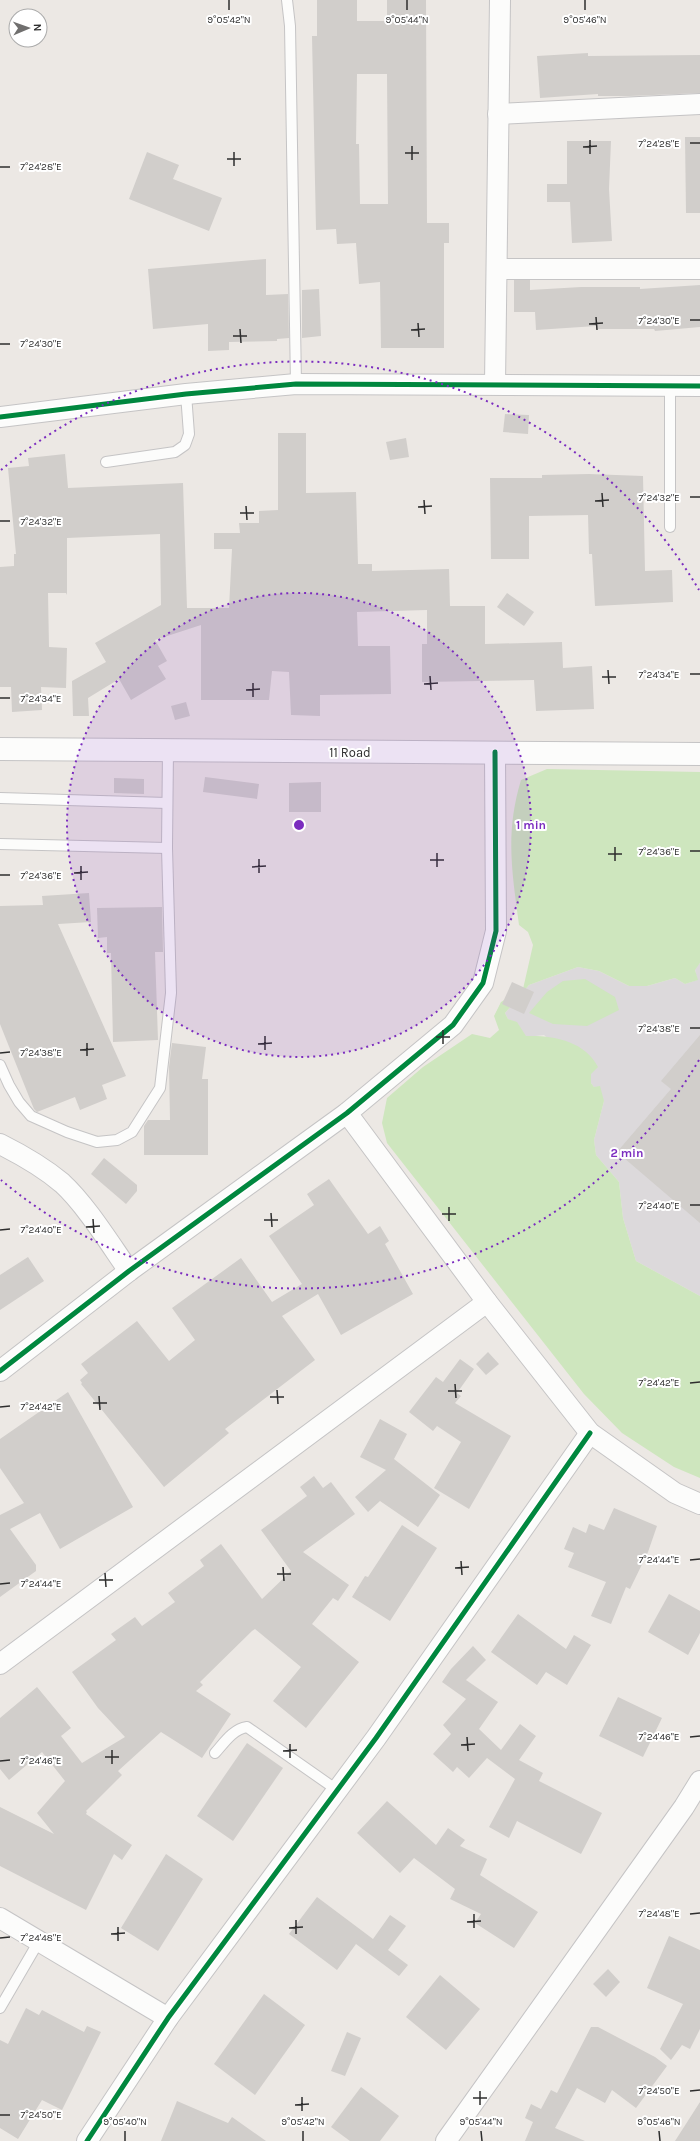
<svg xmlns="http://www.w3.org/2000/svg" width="700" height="2141" font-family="Karla,sans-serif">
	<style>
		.industrial { fill: #dcd9db }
		.green { fill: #cee6be }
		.building { fill: #d1cecb; fill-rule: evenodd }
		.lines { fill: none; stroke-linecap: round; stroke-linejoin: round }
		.service-casing { stroke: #c5c4c5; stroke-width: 12 }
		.minor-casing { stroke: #c5c4c5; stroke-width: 22 }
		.tertiary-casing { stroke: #c5c4c5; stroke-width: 24 }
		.service { stroke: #fcfcfb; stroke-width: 10 }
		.minor { stroke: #fcfcfb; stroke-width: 20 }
		.tertiary { stroke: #fcfcfb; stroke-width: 22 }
		.cycleway-casing { stroke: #fff; stroke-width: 8 }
		.cycleway { stroke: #00873e; stroke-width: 5 }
		.ticks { fill: none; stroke: #2e2e2e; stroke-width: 1.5 }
		.ring { fill: none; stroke: #7b2cbf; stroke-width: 2; stroke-dasharray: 2 4 }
		.labels { text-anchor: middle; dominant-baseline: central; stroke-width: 4; stroke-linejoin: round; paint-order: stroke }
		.street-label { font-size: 13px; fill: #2e2e2e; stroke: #fff }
		.ticks-label { font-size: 10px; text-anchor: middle; fill: #2e2e2e; stroke: #fff; stroke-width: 4; stroke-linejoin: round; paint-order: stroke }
		.centre { fill: #7b2cbf; stroke: #fff; stroke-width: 2 }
		.ring-label { font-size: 12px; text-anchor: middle; font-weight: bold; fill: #7b2cbf; stroke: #fff; stroke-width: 4; stroke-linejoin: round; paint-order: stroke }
	</style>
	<rect width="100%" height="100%" fill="#ece8e4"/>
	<polygon class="industrial" points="700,963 700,1296 636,1261 623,1218 619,1182 596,1155 594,1140 604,1101 591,1083 591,1074 544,1035 526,1037 517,1023 508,1019 505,1013 529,985 578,967 599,971 629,986 647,986 675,978 685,984 697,980 695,969"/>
	<g class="green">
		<path d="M547,769L700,772V963L695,970L698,980L685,984L675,978L647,986H629L599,971L578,967L529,985L505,1013L508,1019L517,1022L526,1036C553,1035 585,1041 598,1067L591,1074V1083L594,1087L600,1086L604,1101L594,1140L596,1155L619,1182L623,1218L636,1261L700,1296V1478L674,1467L622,1433L584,1394L387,1143L382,1123L387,1098L423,1067L472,1034L490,1038L499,1030L494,1016L501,1002L523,989L533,945L528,932L519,925C512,872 505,833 521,780Z"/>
		<polygon points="585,979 615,997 619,1010 587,1026 553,1024 529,1013 547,992 563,981"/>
	</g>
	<g class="building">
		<path d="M317,0H357V21H387V0H426L427,223H449V243H444V348H381L380,282L359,284L356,243L337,244L336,229L316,230L312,36H317ZM357,74H387L388,204H360L359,144H356Z"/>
		<polygon points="588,53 588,56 700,55 700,93 629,96 598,96 598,94 540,98 537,56"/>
		<polygon points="685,137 700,137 700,213 686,213"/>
		<polygon points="567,141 611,141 609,189 612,241 572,243 570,202 547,202 547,184 567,184"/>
		<polygon points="147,152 179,165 173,179 222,198 209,231 129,199"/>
		<polygon points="266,259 266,295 288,294 289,338 277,339 277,341 229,342 229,350 208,351 208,324 153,329 148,269"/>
		<polygon points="514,280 530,280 530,290 581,287 640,287 640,289 700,285 700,327 655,331 654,329 596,329 596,326 536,330 535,312 514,312"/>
		<polygon points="319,289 321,336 302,338 302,290"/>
		<polygon points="505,414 529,415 528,434 503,432"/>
		<polygon points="278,433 306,433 306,493 356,492 358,564 372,564 372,571 449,569 450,606 485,606 485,644 562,642 563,668 592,666 594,709 536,711 534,680 422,682 422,644 427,644 427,610 357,612 358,646 390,646 391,694 320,695 320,716 291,715 289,672 272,671 269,700 201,700 201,625 155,640 167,661 158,666 166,679 131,700 119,679 88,698 89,716 73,716 72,681 106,662 95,643 161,605 160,534 67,538 67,595 66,593 48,593 49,647 67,648 66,688 41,687 42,710 12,712 11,687 0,687 0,567 14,566 14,554 16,554 8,468 29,466 28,458 65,454 68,488 183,483 187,608 229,608 232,549 214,549 214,533 240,533 239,523 259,523 259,511 278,510"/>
		<polygon points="406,438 409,457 390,460 386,442"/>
		<polygon points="589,474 643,476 645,571 672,570 673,602 595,606 592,554 589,554 588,515 529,516 529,559 491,559 490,478 542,478 542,475"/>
		<polygon points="507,593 534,612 524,626 497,607"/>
		<polygon points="186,702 190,716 175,720 171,706"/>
		<polygon points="205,777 259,784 257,799 203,792"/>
		<polygon points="114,778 144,779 144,794 114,793"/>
		<polygon points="321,782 321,812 289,812 289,783"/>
		<polygon points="89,893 91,922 58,924 126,1076 102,1085 107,1099 80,1110 75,1097 37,1112 34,1109 0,1024 0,906 43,905 42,896"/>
		<polygon points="162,907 163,952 155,952 158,1040 113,1042 111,953 107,953 107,937 98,938 97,908"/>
		<polygon points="512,982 534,992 524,1014 502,1004"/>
		<polygon points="700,1035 700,1223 617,1152 671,1089 661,1081"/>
		<polygon points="172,1043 206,1047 202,1079 208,1079 208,1155 144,1155 144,1126 148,1120 170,1120 169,1067"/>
		<polygon points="104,1158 137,1185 137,1191 126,1204 91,1174"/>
		<polygon points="329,1179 368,1234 380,1226 389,1241 385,1244 413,1294 341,1335 318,1294 282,1316 315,1360 225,1429 229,1433 164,1487 81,1384 82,1383 80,1380 88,1373 81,1364 137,1321 169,1361 195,1340 172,1308 241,1258 272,1302 302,1284 269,1236 314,1205 307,1194"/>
		<polygon points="28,1257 44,1281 0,1310 0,1275"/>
		<polygon points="488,1352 499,1364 486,1375 476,1364"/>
		<polygon points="460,1359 474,1369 457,1393 461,1396 455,1403 511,1436 469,1509 434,1488 461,1442 437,1426 433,1431 409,1412 436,1377 443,1382"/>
		<polygon points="68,1392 133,1507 60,1549 40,1513 10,1529 36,1565 36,1571 0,1597 0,1515 24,1503 0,1468 0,1439"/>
		<polygon points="380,1419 407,1434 394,1459 440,1495 418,1527 380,1501 368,1512 355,1497 386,1470 360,1457"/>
		<polygon points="314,1476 323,1488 331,1482 355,1514 303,1552 349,1585 338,1601 333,1598 312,1624 359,1662 306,1728 273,1701 301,1667 255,1629 252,1631 200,1682 203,1685 196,1691 231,1714 202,1758 161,1732 118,1771 122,1775 86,1811 87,1812 86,1814 132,1845 122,1860 114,1854 86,1910 0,1866 0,1807 54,1834 37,1813 65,1781 42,1752 9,1780 0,1769 0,1718 37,1687 71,1728 61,1736 82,1763 125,1737 98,1708 72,1672 116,1640 111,1634 135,1617 142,1626 175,1602 168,1593 204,1566 200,1560 221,1544 262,1599 291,1571 261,1530 307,1496 300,1487"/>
		<polygon points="614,1508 657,1526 648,1552 630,1589 626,1587 611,1624 591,1616 606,1582 568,1567 574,1553 564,1549 573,1527 586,1533 589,1524 604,1530"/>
		<polygon points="402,1525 437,1548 390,1621 352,1597 365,1576 368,1577"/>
		<polygon points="669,1594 700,1611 700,1633 688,1655 648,1632"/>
		<polygon points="518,1614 566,1649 574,1635 591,1645 567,1685 546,1672 537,1685 491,1652"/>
		<polygon points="473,1646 486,1660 466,1680 498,1702 479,1729 501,1750 520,1724 536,1736 519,1760 543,1773 539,1781 602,1813 581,1854 517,1821 509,1838 489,1827 515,1779 487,1758 469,1778 457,1767 453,1772 433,1754 451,1734 443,1725 466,1699 442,1682 451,1669"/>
		<polygon points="618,1697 662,1718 643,1757 599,1736"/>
		<polygon points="247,1743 283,1768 233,1841 197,1816"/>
		<polygon points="387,1801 436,1845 448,1828 465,1840 460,1846 487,1859 480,1875 538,1912 514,1948 475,1923 481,1914 450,1899 455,1889 414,1858 400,1873 357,1833"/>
		<polygon points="166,1854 203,1879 158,1951 121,1928"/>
		<polygon points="317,1897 373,1939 390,1915 406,1926 388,1950 408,1965 399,1976 356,1944 337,1970 289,1934"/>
		<polygon points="669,1936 700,1950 700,2029 690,2049 682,2045 671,2060 660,2049 683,2004 647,1988"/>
		<polygon points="608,1969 620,1982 606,1997 593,1984"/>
		<polygon points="440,1975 480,2009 446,2050 406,2017"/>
		<polygon points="264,1994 305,2025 255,2095 214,2064"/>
		<polygon points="26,2008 39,2015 42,2010 84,2032 87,2026 101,2032 62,2110 42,2100 18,2139 0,2128 0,2040 8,2044"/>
		<polygon points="591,2027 598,2027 655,2057 667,2066 636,2108 612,2090 605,2103 577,2088 555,2128 585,2141 525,2141 533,2122 525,2118 531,2104 541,2109 551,2090 557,2093"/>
		<polygon points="347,2032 361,2038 345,2076 331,2071"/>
		<polygon points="361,2087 399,2116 380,2141 350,2141 331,2127"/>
		<polygon points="177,2101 228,2123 232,2117 266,2141 161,2141"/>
		<polygon points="700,2102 700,2141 675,2141"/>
	</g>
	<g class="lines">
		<g class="service-casing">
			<g id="service">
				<polyline points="287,0 290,26 296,384"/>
				<polyline points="106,462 175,452 185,445 189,434 186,394"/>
				<polyline points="670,527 670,386"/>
				<polyline points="0,798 167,803"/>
				<polyline points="0,844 167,848"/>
				<polyline points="0,1065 9,1085 19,1102 31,1116 67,1132 97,1142 117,1140 132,1132 160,1088 171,993 167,848 168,750"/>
				<path d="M215,1753C224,1743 233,1729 247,1727L337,1790"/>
				<polyline points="0,2008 39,1941"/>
			</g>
		</g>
		<g class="minor-casing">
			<g id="minor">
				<polyline points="498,114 700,104"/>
				<polyline points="497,269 700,269"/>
				<polyline points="495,384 500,0"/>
				<polyline points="0,417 186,394 296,384 700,386"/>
				<polyline points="347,1113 487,1302 590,1433 675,1493 700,1504"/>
				<path d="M0,1144C22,1155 43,1167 62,1183C86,1205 110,1244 129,1271"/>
				<polyline points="0,1371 129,1271 347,1113 453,1025 483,983 496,931 495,752"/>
				<polyline points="0,1664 487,1302"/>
				<polyline points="0,1918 168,2018"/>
				<polyline points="87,2141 168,2018 376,1738 590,1433"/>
				<polyline points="446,2141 684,1807 700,1781"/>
			</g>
		</g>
		<g class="tertiary-casing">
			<polyline id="tertiary" points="0,749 700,754"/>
		</g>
		<use href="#service" class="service"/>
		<use href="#minor" class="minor"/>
		<use href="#tertiary" class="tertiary"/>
		<g class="cycleway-casing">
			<g id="cycleway">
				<polyline points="0,417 186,394 296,384 700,386"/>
				<polyline points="0,1371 129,1271 347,1113 453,1025 483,983 496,931 495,752"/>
				<polyline points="87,2141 168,2018 376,1738 590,1433"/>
			</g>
		</g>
		<use href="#cycleway" class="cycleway"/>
	</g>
	<path class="ticks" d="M229,0V10M407,0V10M585,0V10M590,140V154M690,143H700M412,146V160M583,147L597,146M234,152V166M405,153H419M227,159H241M0,167H10M596,317L597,330M690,320H700M418,323L419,337M589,324L603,323M240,329L241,343M411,330L425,329M233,336H247M0,344H10M602,493L603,507M690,497H700M424,500L425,514M595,501L609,500M246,506L247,520M418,507L432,506M240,513H254M0,521H10M608,670L609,684M690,674H700M430,676L431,690M602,677H616M253,683V697M424,684L438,683M246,690L260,689M0,698H10M615,847V861M690,851H700M437,853V867M608,854H622M259,859V873M430,860H444M81,866V880M252,867L266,866M74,873L88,872M0,875H10M690,1028H700M443,1030V1044M265,1036V1050M436,1037H450M87,1043V1056M258,1044L272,1043M80,1050L94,1049M0,1053L10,1052M690,1205H700M449,1207V1221M271,1213L272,1227M442,1214H456M93,1219L94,1233M264,1220H278M86,1227L100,1226M0,1230L10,1229M690,1383L700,1382M455,1384L456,1398M277,1390L278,1404M448,1391H462M99,1396L100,1410M270,1397H284M93,1403H107M0,1407L10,1406M690,1560L700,1559M461,1561L462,1575M283,1567L284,1581M455,1568L469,1567M105,1573L106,1587M277,1574H291M99,1580H113M0,1584L10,1583M467,1737L468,1751M690,1737L700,1736M290,1744V1758M461,1745L475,1744M112,1750V1764M283,1751L297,1750M105,1757H119M0,1761L10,1760M474,1914V1928M690,1914L700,1913M296,1920V1934M467,1922L481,1921M118,1927V1941M289,1928L303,1927M111,1934L125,1933M0,1938L10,1937M480,2091V2105M690,2091L700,2090M302,2097V2111M473,2098H487M295,2105L309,2104M0,2115H10M125,2131V2141M303,2131V2141M481,2131L482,2141M659,2131L660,2141"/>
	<circle cx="299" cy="825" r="232" fill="#7b2cbf" fill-opacity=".12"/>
	<g class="ring">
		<circle cx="299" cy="825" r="232"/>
		<path d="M699 1060A464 464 0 0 1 1 1180M1 470A464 464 0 0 1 699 590"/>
	</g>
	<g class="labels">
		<g class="street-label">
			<text x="350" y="752">11 Road</text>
		</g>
	</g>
	<g class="ticks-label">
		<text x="229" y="23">9°05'42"N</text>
		<text x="407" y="23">9°05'44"N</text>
		<text x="585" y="23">9°05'46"N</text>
		<text x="659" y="147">7°24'28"E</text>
		<text x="41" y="170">7°24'28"E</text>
		<text x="659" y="324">7°24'30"E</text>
		<text x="41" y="347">7°24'30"E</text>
		<text x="659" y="501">7°24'32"E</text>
		<text x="41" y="525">7°24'32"E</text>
		<text x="659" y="678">7°24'34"E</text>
		<text x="41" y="702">7°24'34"E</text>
		<text x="659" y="855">7°24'36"E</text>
		<text x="41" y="879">7°24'36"E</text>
		<text x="659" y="1032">7°24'38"E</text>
		<text x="41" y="1056">7°24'38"E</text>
		<text x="659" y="1209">7°24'40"E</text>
		<text x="41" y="1233">7°24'40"E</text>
		<text x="659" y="1386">7°24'42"E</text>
		<text x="41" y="1410">7°24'42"E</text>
		<text x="659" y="1563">7°24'44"E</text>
		<text x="41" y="1587">7°24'44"E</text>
		<text x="659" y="1740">7°24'46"E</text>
		<text x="41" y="1764">7°24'46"E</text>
		<text x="659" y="1917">7°24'48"E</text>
		<text x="41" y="1941">7°24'48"E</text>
		<text x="659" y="2094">7°24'50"E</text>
		<text x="41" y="2118">7°24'50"E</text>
		<text x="125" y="2125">9°05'40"N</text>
		<text x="303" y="2125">9°05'42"N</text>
		<text x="481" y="2125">9°05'44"N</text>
		<text x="659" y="2125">9°05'46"N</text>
	</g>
	<circle cx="299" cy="825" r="6" class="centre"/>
	<g class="ring-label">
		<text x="531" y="829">1 min</text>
		<text x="627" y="1157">2 min</text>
	</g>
	<g transform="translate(28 28) rotate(88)"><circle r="19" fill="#ffffff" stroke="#ababab"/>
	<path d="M0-3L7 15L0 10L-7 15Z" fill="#706f6e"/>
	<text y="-6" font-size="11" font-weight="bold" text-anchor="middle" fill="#2e2e2e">N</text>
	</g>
</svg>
